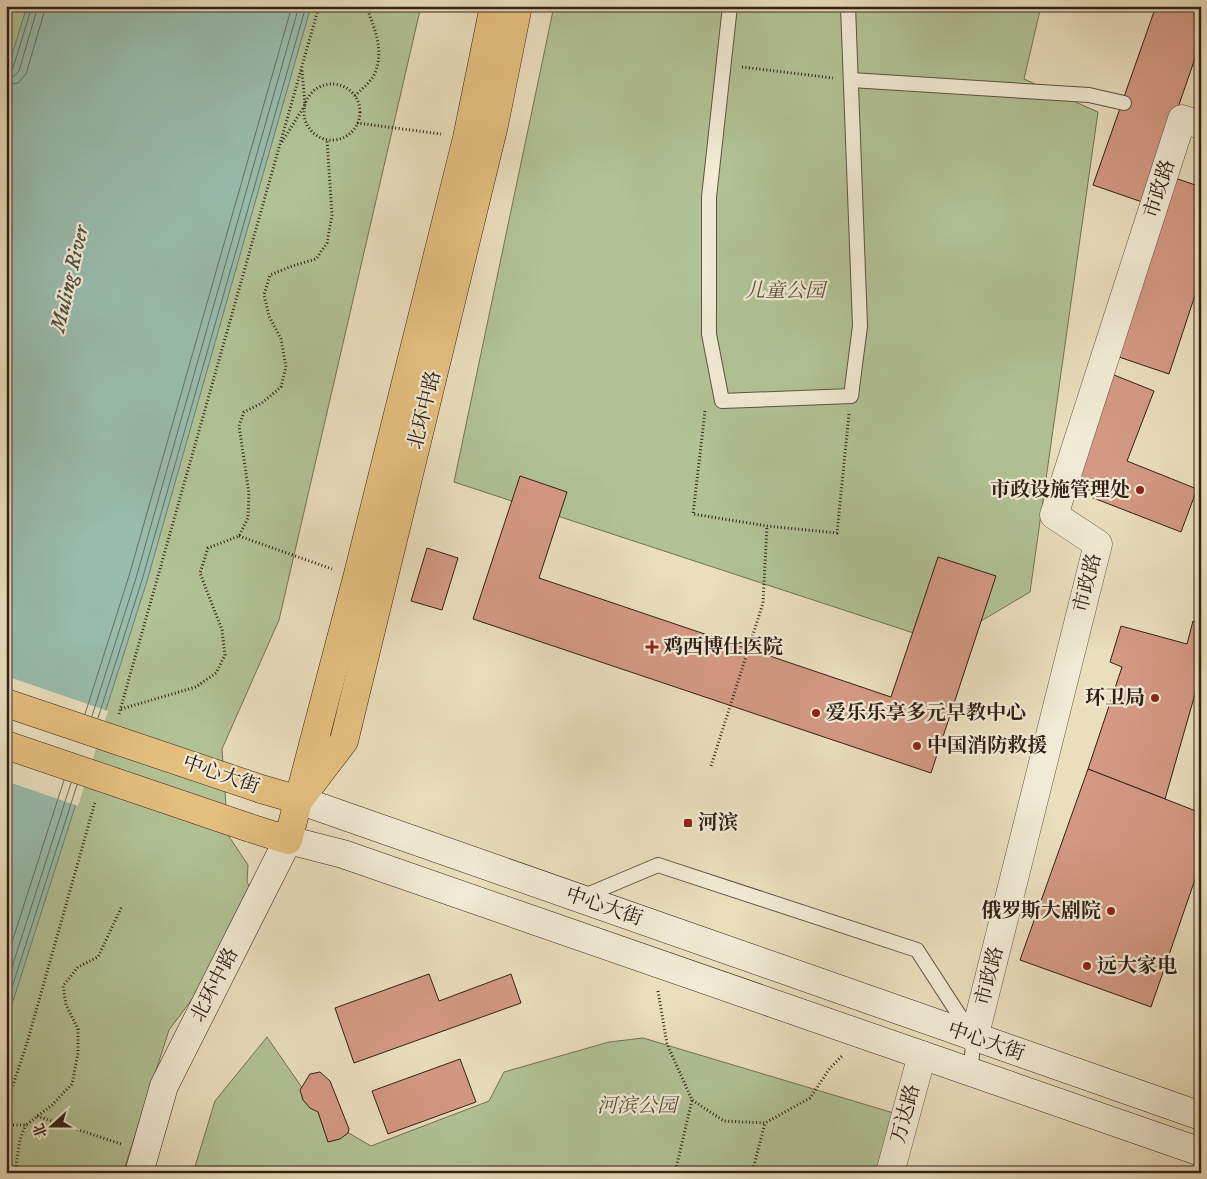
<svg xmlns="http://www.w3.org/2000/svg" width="1207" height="1179" font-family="'IM FELL DW Pica','Noto Serif SC',serif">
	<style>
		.green { fill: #b1c295; stroke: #727156 }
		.water { fill: #98bcad; stroke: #6f7e71 }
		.pier { fill: #eadebd }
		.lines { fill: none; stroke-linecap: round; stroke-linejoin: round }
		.shore { stroke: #656e62; stroke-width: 1 }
		.building { fill: #d49983; stroke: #322016 }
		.lane-casing { stroke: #605040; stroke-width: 16 }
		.street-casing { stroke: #605040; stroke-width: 29 }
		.secondary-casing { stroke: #322016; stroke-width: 29 }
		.highway-casing { stroke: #322016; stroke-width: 29 }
		.path { stroke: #322016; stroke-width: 3; stroke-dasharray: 1 2.5; stroke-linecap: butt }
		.lane { stroke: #f1ead4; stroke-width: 14 }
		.street { stroke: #f1ead4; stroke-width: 28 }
		.secondary { stroke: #f1ead4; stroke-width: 28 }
		.highway { stroke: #e5bf7e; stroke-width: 28 }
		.highway-bridge-casing { stroke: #322016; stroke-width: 29; stroke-linecap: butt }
		.highway-bridge { stroke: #e5bf7e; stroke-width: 28 }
		.poi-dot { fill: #8f2418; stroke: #f1ead4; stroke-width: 2 }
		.labels { text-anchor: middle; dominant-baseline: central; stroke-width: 4.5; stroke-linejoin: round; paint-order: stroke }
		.street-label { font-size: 20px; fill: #322016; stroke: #f1ead4 }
		.park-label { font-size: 20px; font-style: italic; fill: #58513c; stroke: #f1ead4 }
		.poi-label { font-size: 20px; font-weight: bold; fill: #322016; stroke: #f1ead4; text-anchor: start }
		.water-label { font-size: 21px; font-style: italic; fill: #514f43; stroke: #f1ead4 }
	</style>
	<rect width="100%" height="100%" fill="#eadebd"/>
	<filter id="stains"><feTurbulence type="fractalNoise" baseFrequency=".004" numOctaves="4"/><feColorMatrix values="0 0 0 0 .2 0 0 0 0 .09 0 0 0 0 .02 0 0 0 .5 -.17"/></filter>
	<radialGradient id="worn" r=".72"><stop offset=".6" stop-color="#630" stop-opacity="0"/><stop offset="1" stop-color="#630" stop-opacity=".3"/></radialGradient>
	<g class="green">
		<polygon points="6,6 421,6 279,620 222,749 228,835 248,865 247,882 258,901 247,926 169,1030 123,1173 6,1173"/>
		<polygon points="554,6 1041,6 1024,79 1098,112 1030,592 944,643 454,482"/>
		<polygon points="267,1037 323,1118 371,1146 489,1101 504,1072 609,1042 643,1038 897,1114 881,1173 193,1173 215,1101"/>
	</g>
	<polygon class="water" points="27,6 311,6 147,581 6,1023 6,74"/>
	<polygon class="pier" points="6,676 108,711 78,806 6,781"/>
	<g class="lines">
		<g class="shore">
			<polyline points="6,72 11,71 13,68 32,6"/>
			<polyline points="6,78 14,76 19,71 38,6"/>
			<polyline points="6,85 18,83 26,74 46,6"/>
			<polyline points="85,714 129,576 292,6"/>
			<polyline points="92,716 136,578 299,6"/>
			<polyline points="98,718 142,580 306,6"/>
			<polyline points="6,961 64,780"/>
			<polyline points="6,986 71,783"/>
			<polyline points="6,1006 77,785"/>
		</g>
	</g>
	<g class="building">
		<polygon points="1156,6 1201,6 1201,41 1145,203 1093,185"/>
		<polygon points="1175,178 1201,187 1201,277 1169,374 1116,356"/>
		<polygon points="1109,373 1154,391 1127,461 1197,489 1181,532 1065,487"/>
		<polygon points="520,476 567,492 539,578 891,697 938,557 996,576 931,773 473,619"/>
		<polygon points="427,548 458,558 442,610 411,601"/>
		<polygon points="1193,621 1201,624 1201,673 1165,799 1088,769 1122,667 1110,662 1121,626 1187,644"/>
		<polygon points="1088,769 1201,813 1201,862 1151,1007 1020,960"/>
		<polygon points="429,974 439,1001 511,974 521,1003 354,1063 335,1008"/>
		<polygon points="460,1059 476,1102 388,1134 372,1091"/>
		<polygon points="320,1072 330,1081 349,1129 348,1133 340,1139 328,1142 318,1112 310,1108 303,1100 300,1090 310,1074"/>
	</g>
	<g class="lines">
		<g class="lane-casing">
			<g id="lane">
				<polyline points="730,6 709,197 709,334 722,401 851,396 860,326 848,6"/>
				<polyline points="851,80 1089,95 1124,103"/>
				<polyline points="582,897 658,865 917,950 974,1038 970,1072"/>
			</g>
		</g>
		<g class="street-casing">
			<g id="street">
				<polyline points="974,1038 1098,544 1054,515 1182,119 1201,125"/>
				<polyline points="890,1173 922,1055"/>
			</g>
		</g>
		<g class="secondary-casing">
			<g id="secondary">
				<polyline points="299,800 1201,1116"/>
				<polyline points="139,1173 164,1086 288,840 343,854 1201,1152"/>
			</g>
		</g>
		<g class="highway-casing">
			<g id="highway">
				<polyline points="261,789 299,800 344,741 494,125 518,6"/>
				<polyline points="250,828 288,840 357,578 467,138 494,6"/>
			</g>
		</g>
		<g class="path">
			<polyline points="742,67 833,78"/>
			<circle cx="332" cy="112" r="28"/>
			<path d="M355,96C360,90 370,83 374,75C385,52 375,29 366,6"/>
			<polyline points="357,123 441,134"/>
			<polyline points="282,142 305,105 302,70"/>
			<polyline points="705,411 693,514 767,526 837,533 849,414"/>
			<polyline points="239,536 332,569"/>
			<polyline points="121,709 196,687 216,673 225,655 222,630 200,573 208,548 239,536 248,518 249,493 239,426 244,412 262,403 281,387 286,367 281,339 269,316 264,295 270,275 292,266 316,259 327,243 332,215 327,139"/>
			<polyline points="119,714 319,6"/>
			<polyline points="711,766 763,603 767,526"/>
			<polyline points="658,991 667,1044 692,1100 724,1121 765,1123 810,1098 830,1068 843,1055"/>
			<polyline points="6,1106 27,1043 95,802"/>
			<polyline points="37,1116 121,1144"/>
			<polyline points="6,1125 26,1125 52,1105 72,1084 78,1053 78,1029 66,1005 63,986 78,967 98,957 122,906"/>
			<polyline points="15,1173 20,1139 26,1125"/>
			<polyline points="675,1173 692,1100"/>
			<polyline points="752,1173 765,1123"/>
		</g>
		<use href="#lane" class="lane"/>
		<use href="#street" class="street"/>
		<use href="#secondary" class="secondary"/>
		<use href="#highway" class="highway"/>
		<g class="highway-bridge-casing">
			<g id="highway-bridge">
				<polyline points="6,703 261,789"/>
				<polyline points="6,745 250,828"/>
			</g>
		</g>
		<use href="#highway-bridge" class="highway-bridge"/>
	</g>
	<g class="poi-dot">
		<circle cx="1140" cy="490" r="5"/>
		<path d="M649.5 639.5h5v5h5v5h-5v5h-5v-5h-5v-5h5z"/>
		<circle cx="1155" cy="698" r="5"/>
		<circle cx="816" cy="713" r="5"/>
		<circle cx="917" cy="746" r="5"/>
		<rect x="683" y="818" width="10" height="10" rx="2.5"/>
		<circle cx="1111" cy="911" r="5"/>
		<circle cx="1087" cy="966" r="5"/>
	</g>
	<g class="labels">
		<g class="street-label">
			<text transform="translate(1160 189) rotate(-72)">市政路</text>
			<text transform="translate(425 410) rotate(-76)">北环中路</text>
			<text transform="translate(1088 583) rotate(-76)">市政路</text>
			<text transform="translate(221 775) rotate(19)">中心大街</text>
			<text transform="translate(604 907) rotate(19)">中心大街</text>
			<text transform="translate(990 976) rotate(-76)">市政路</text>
			<text transform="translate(215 985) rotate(-63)">北环中路</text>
			<text transform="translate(986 1042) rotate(19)">中心大街</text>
			<text transform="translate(906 1114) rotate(-75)">万达路</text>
		</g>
		<g class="park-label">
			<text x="785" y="291">儿童公园</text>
			<text x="637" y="1106">河滨公园</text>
		</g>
		<g class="poi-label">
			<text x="1130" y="490" text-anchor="end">市政设施管理处</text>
			<text x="663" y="647">鸡西博仕医院</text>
			<text x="1145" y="698" text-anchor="end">环卫局</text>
			<text x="826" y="713">爱乐乐享多元早教中心</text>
			<text x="927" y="746">中国消防救援</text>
			<text x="698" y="823">河滨</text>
			<text x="1101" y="911" text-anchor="end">俄罗斯大剧院</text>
			<text x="1097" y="966">远大家电</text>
		</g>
		<g class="water-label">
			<text transform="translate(70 279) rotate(-77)">Muling River</text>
		</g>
	</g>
	<rect width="1207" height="1179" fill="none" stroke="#eadebd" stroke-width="25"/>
	<rect x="8" y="8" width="1192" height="1164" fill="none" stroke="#322016" stroke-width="2.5"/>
	<rect x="12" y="12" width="1182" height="1154" fill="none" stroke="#322016"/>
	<g transform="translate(52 1126) rotate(249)" stroke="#f1ead4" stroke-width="4" paint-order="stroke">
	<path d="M0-4L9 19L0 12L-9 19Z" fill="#322016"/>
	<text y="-8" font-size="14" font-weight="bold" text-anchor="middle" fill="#322016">北</text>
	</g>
	<rect width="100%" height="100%" filter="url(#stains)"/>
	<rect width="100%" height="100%" fill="url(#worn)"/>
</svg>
